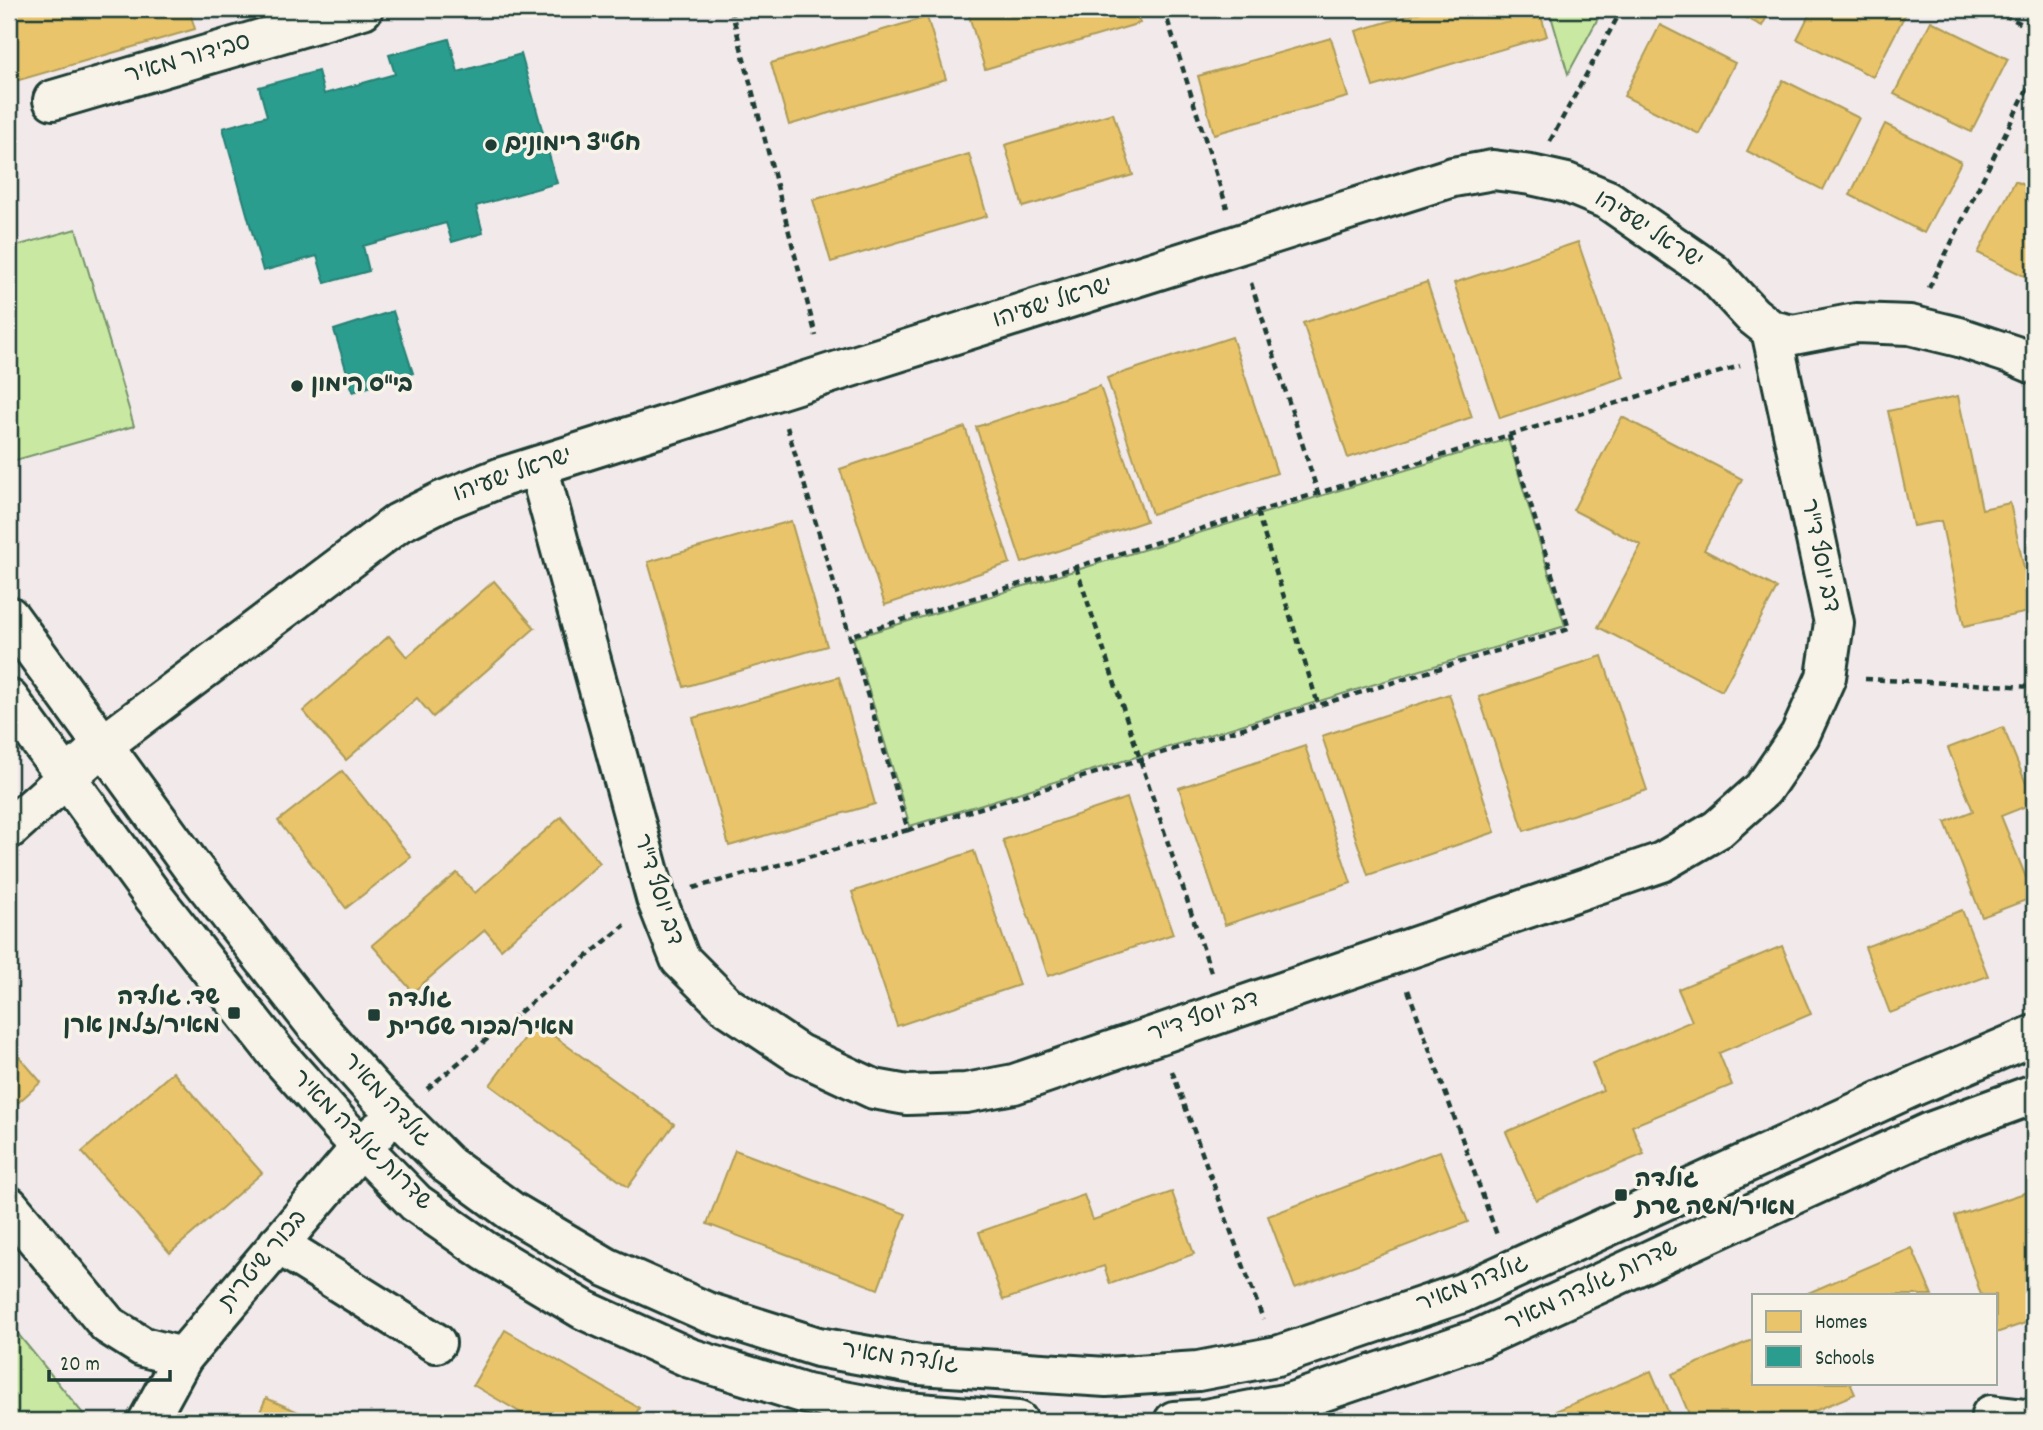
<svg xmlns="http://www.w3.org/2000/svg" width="2043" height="1430" font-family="Dekko,'Playpen Sans Hebrew',sans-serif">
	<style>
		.green { fill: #c9e9a2; stroke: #74936b; stroke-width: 2 }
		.homes { fill: #e9c46a; stroke: #ac9c5a; stroke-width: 2 }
		.schools { fill: #2a9d8f; stroke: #278074; stroke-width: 2 }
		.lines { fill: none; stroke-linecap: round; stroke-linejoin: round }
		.minor-casing { stroke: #1f3d34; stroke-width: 44 }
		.path { stroke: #1f3d34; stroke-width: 4.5; stroke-dasharray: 7 5; stroke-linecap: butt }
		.minor { stroke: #f7f3e8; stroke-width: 38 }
		.poi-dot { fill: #1f3d34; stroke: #f7f3e8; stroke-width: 2.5 }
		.labels { text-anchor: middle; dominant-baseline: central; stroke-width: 7; stroke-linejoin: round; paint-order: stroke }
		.street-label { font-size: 24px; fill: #1f3d34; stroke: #f7f3e8 }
		.poi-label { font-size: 24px; font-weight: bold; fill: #1f3d34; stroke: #f7f3e8; text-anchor: start }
	</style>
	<rect width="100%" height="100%" fill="#f2e9ea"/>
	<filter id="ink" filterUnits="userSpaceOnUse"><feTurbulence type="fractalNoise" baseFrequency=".0143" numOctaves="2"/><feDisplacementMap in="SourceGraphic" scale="14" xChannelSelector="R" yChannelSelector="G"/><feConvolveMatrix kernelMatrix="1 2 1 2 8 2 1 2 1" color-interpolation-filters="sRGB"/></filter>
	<g filter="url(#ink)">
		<g class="green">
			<polygon points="1549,9 1603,9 1568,74"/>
			<polygon points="76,229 134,426 9,462 9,248"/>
			<polygon points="1508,439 1565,626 910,826 853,638"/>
			<polygon points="9,1323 89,1421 9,1421"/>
		</g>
		<g class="homes">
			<polygon points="9,9 189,9 195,29 9,83"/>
			<polygon points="967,9 1135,9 1140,23 985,69"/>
			<polygon points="1431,9 1539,9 1547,36 1373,87 1356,31"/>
			<polygon points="1729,9 1771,9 1762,26"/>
			<polygon points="1812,9 1908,9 1873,77 1797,39"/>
			<polygon points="927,17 946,79 789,125 771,63"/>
			<polygon points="1931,21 2008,59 1971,132 1894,94"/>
			<polygon points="1660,25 1735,63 1699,134 1624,96"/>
			<polygon points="1331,38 1348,97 1214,134 1198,76"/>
			<polygon points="1783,80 1859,118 1823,190 1747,151"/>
			<polygon points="1113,113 1133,175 1023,207 1005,145"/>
			<polygon points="1885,124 1961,162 1924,233 1850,195"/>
			<polygon points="2034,130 2034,156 2024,151"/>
			<polygon points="969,154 987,216 831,262 813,200"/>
			<polygon points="2015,181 2034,190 2034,281 1978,253"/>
			<polygon points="1578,242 1624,377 1500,418 1454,283"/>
			<polygon points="1427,282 1472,417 1348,458 1303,323"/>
			<polygon points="1232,337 1277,473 1152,514 1107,378"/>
			<polygon points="1100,386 1146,521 1022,563 976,427"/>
			<polygon points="1958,396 1982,509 2010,503 2033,611 1964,626 1941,521 1913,526 1888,411"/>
			<polygon points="1622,417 1742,479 1704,550 1777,588 1722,691 1598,627 1641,545 1573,510"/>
			<polygon points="965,427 1010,563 885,605 840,469"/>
			<polygon points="791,521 827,646 684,687 648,562"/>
			<polygon points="494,581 535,628 433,717 417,698 346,760 303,711 389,636 407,657"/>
			<polygon points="1602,656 1647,790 1524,831 1479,697"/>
			<polygon points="839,677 875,804 729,846 693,718"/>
			<polygon points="1449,694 1495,832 1368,875 1322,736"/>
			<polygon points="2003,727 2034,803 2001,816 2034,897 1982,917 1945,822 1973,811 1948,748"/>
			<polygon points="1305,746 1351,883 1225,925 1179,788"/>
			<polygon points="342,771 411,857 346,908 278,821"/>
			<polygon points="1127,798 1173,934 1048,976 1003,840"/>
			<polygon points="561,817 600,863 501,949 485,930 413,992 372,945 457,873 475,893"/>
			<polygon points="974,851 1019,985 897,1026 852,892"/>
			<polygon points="1962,910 1988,976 1890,1013 1865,947"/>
			<polygon points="1782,946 1811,1014 1719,1053 1732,1085 1632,1126 1644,1154 1536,1200 1506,1132 1603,1090 1592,1063 1692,1021 1678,989"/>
			<polygon points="536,1023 674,1124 628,1187 490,1085"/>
			<polygon points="9,1045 41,1082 9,1111"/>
			<polygon points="173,1072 262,1173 170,1253 82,1152"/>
			<polygon points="735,1150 906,1214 878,1289 707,1224"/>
			<polygon points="1440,1151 1468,1222 1295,1288 1268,1216"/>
			<polygon points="2034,1190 2034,1320 1996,1333 1996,1295 1981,1295 1955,1216"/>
			<polygon points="1172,1192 1194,1254 1110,1284 1104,1266 1003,1300 979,1232 1084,1195 1093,1220"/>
			<polygon points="1912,1248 1932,1295 1809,1295 1808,1293"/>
			<polygon points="505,1330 639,1408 632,1421 535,1421 473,1385"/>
			<polygon points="1754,1339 1754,1383 1850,1383 1855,1394 1791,1421 1692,1421 1672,1374"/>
			<polygon points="1651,1371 1672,1421 1549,1421 1546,1415"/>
			<polygon points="266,1398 319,1421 256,1421"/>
			<polygon points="670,1412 707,1421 668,1421"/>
		</g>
		<g class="schools">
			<polygon points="449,39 458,72 521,54 557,183 476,206 483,233 452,242 446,223 363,246 369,271 325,283 317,256 263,271 223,128 267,116 259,87 318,71 324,94 395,74 389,55"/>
			<polygon points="393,311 413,373 353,392 334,330"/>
		</g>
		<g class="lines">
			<g class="minor-casing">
				<g id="minor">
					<polyline points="53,100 363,9"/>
					<polyline points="538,466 656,898 680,959 727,1006 799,1054 874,1089 907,1095 966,1093 1014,1084 1662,862 1718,829 1763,789 1800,735 1826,677 1834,623 1771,330"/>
					<polyline points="9,616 192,867 315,1024 377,1094 448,1165 511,1211 606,1267 707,1312 818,1347 919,1365 1106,1377 1198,1371 1277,1356 1462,1293 1912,1087 2034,1035"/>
					<polyline points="9,699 153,896 278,1055 342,1127 416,1203 485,1251 584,1310 690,1358 806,1394 895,1411 1018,1421"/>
					<polyline points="9,829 103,745 398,523 442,501 502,477 1453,177 1493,170 1531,175 1567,183 1608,200 1713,273 1752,315 1771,330 1793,335 1856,323 1910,325 1959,337 2013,355 2034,364"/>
					<polyline points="9,1206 108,1325 143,1347 183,1357"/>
					<polyline points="278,1244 436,1343"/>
					<polyline points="1991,1415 2034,1420"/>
					<polyline points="148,1421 183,1357 361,1147 378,1131"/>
					<polyline points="1174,1421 1205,1419 1289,1403 1480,1338 1930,1132 2034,1094"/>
				</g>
			</g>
			<g class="path">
				<polyline points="731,9 816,336"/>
				<polyline points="1164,9 1227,208"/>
				<polyline points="1993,9 2034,30"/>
				<polyline points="1550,141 1622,9"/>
				<polyline points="1251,283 1318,493"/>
				<polyline points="1929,288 2034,75"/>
				<polyline points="787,427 908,830 1569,629 1509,435 849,636"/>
				<polyline points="1509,435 1740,366"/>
				<polyline points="1257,512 1318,704"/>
				<polyline points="1076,567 1212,975"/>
				<polyline points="1865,679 2034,687"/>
				<polyline points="693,888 908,830"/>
				<polyline points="1408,990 1497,1235"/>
				<polyline points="1172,1071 1263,1319"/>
				<polyline points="427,1089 625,925"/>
				<polyline points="1932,1421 1952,1419"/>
			</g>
			<use href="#minor" class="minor"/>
		</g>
	</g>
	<g class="poi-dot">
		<circle cx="491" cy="145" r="7"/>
		<circle cx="297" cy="386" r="7"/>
		<rect x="227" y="1006" width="14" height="14" rx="3.5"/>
		<rect x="367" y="1008" width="14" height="14" rx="3.5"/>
		<rect x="1614" y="1188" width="14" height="14" rx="3.5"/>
	</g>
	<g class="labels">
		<g class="street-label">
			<text transform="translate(188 60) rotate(-16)">סבידור מאיר</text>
			<text transform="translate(1648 231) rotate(33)">ישראל ישעיהו</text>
			<text transform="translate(1053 304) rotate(-17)">ישראל ישעיהו</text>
			<text transform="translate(513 476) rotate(-19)">ישראל ישעיהו</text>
			<text transform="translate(1819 556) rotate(78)">דב יוסף ד"ר</text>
			<text transform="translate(657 890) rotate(72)">דב יוסף ד"ר</text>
			<text transform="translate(1204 1018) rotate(-19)">דב יוסף ד"ר</text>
			<text transform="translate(386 1101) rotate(47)">גולדה מאיר</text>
			<text transform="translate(361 1141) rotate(45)">שדרות גולדה מאיר</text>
			<text transform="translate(264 1261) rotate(-50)">בכור שיטרית</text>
			<text transform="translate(1473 1285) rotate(-22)">גולדה מאיר</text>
			<text transform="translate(1592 1287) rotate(-25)">שדרות גולדה מאיר</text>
			<text transform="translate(900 1359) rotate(8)">גולדה מאיר</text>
		</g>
		<g class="poi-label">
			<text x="505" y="145">חט"צ רימונים</text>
			<text x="311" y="386">בי"ס רימון</text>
			<text x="220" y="999" text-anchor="end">שד. גולדה<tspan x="220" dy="28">מאיר/זלמן ארן</tspan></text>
			<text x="388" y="1001">גולדה<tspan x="388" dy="28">מאיר/בכור שטרית</tspan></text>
			<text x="1635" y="1181">גולדה<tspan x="1635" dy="28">מאיר/משה שרת</tspan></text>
		</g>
	</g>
	<rect width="2043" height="1430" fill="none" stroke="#f7f3e8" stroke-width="35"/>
	<rect x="18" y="18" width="2008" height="1395" fill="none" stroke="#1f3d34" stroke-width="2.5" filter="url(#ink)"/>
	<rect x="1752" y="1294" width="245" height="91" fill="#f7f3e8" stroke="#a1aaa0" stroke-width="2"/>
	<rect x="1766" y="1311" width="35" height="21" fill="#e9c46a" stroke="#a1aaa0" stroke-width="2"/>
	<text x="1815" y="1328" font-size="21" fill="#1f3d34">Homes</text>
	<rect x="1766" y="1346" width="35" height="21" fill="#2a9d8f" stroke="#a1aaa0" stroke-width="2"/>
	<text x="1815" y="1364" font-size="21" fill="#1f3d34">Schools</text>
	<path d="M49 1370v10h121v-10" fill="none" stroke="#1f3d34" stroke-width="3.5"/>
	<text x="60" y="1370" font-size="21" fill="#1f3d34" stroke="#f7f3e8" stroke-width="5" paint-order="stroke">20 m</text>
</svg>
